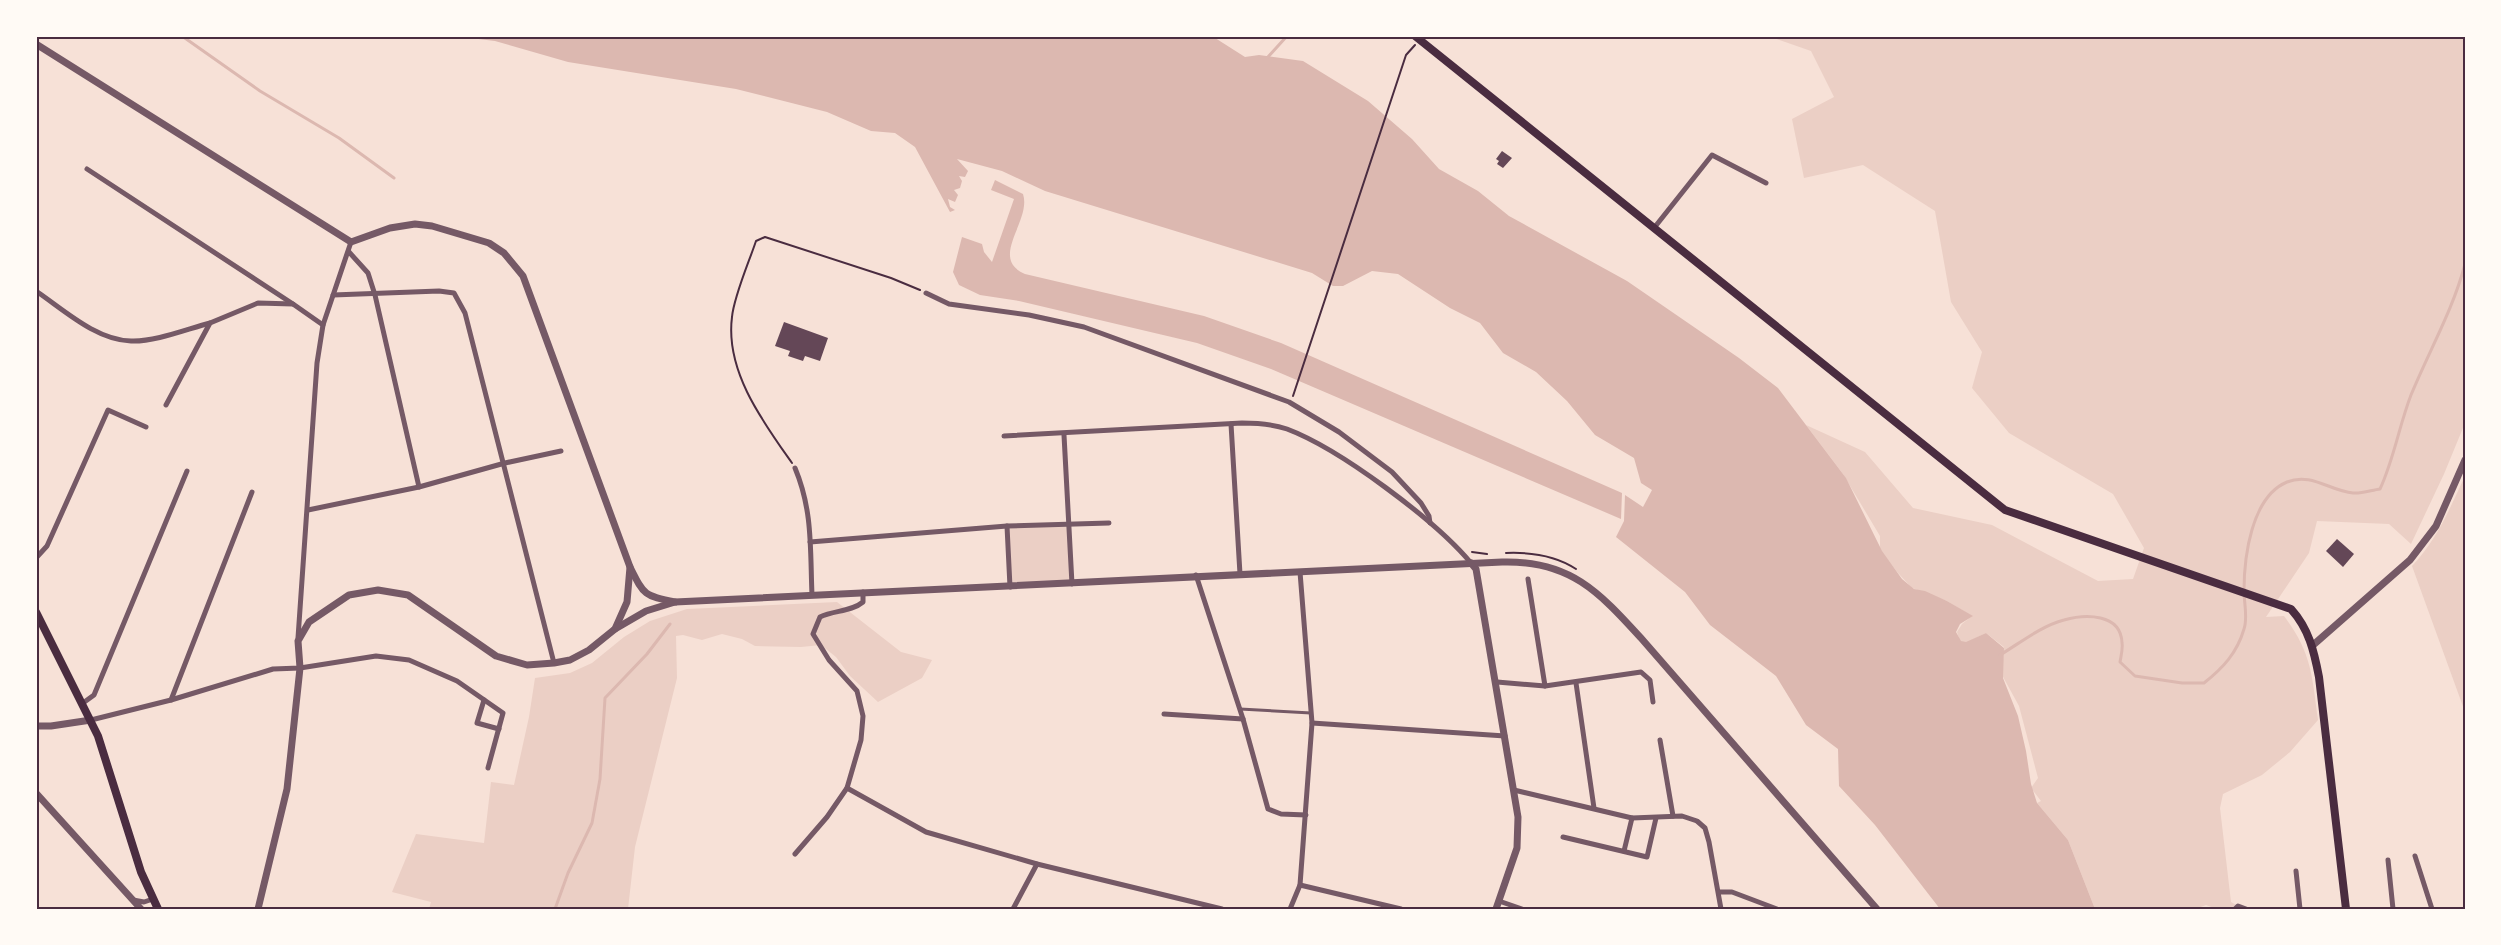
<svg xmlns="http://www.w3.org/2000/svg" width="2501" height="945" font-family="Ubuntu,sans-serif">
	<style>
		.green { fill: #ebcfc5 }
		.water { fill: #dcb8b0 }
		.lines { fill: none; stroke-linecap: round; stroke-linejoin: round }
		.stream { stroke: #dcb8b0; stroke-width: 3 }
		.building { fill: #644757 }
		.path { stroke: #4a2c40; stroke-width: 2 }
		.service { stroke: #755966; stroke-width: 3 }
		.minor { stroke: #755966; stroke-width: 5 }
		.tertiary { stroke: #755966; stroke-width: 7 }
		.secondary { stroke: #4a2c40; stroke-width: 8 }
		.neatline { fill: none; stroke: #4a2c40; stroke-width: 2 }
	</style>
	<rect width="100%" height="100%" fill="#f7e1d7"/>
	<g class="green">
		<path d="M1768,36H2465V423L2444,474L2411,544L2389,524L2317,521L2309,553L2266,617L2284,616C2312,653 2312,676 2318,720L2290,752L2262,775L2223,794L2220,808L2231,902L2238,906L2235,909H2217L2206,905L2195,909H2095L2068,840L2037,803L2041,801L2031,788L2038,778L2019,706L2002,675L2004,647L1986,633L1966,643L1960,642L1957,632L1962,624L1972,616L1947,601L1912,588L1898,573L1880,550V536L1843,474L1806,425L1865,452L1913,508L1992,525L2098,581L2133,579L2144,548L2113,494L2009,433L1972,388L1982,352L1951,302L1935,211L1863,165L1804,178L1792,119L1834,97L1811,51Z"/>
		<path d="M2465,476V712L2412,566C2437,540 2450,508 2465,476Z"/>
		<polygon points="1069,525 1072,584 1010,587 1007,526"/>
		<polygon points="837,602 901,652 932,660 922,678 878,702 850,676 836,657 821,645 801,647 755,646 742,639 722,634 702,640 683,635 676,636 677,678 635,847 628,909 429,909 431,902 392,892 416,834 484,843 491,782 514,785 529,717 535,678 570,673 592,663 624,637 650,621 687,609"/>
	</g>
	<g class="water">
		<polygon points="454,36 1212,36 1245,57 1259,55 1303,61 1368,101 1412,139 1439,169 1478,191 1509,216 1627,281 1739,358 1778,388 1846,478 1882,551 1902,579 1914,589 1925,591 1947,601 1973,616 1960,624 1956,632 1961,641 1966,642 1986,633 2004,648 2003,678 2018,716 2026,751 2031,784 2037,803 2068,840 2095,909 1940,909 1875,825 1839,786 1838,749 1806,725 1776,676 1710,625 1685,592 1616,537 1624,521 1625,495 1643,507 1652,490 1641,483 1634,458 1595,435 1567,401 1536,372 1503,353 1480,323 1450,308 1398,274 1372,271 1343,286 1333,286 1312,273 1045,191 1002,171 957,159 968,171 965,177 959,176 962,181 960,188 954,190 958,195 955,202 948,199 950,207 955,210 950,212 915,147 895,133 871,131 827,112 736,89 568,62 495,41"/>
		<path d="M995,180L1023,194C1032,221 988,258 1025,274L1204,316L1281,343L1622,493L1621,519L1271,369L1197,343L1019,301L980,295L959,285L953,272L962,237L982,244L984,252L992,262L1014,199L991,190Z"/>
	</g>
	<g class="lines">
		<g class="stream">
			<polyline points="182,36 260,91 339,138 394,178"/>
			<polyline points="1267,58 1287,36"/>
			<path d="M2000,655C2020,643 2041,626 2064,620C2085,614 2121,613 2122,643C2123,649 2121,656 2120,662L2135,676L2182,683H2204C2223,668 2237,653 2244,629C2248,618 2244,603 2244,591C2244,558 2251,497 2287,482C2311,472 2330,491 2353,493C2361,494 2372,490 2380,489C2394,459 2399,426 2411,395C2429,351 2453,310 2465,264"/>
			<polyline points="555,909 568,873 592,823 600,779 605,698 647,654 670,624"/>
		</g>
	</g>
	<g class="building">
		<polygon points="1502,151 1512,158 1503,168 1497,164 1499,161 1496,159"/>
		<polygon points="784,322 828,338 820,361 805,356 803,361 788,356 790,351 775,346"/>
		<polygon points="2337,539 2354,554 2343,567 2326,551"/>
	</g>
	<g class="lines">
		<g class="path">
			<polyline points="1293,396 1406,55 1415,45"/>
			<path d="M792,463C763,422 725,371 732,317C734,296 749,262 756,241L765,237L891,278L920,290"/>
			<polyline points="1472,552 1487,554"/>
			<path d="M1506,553C1531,552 1555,555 1576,569"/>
		</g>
		<polyline class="service" points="1240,709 1311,713"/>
		<g class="minor">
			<polyline points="87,169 293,304"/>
			<polyline points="1654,228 1712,155 1766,183"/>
			<polyline points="349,252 368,273 375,295 419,487"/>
			<path d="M36,291C64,310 96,340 131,341C155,342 187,329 210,323"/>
			<polyline points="926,293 949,304 1029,315 1084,327 1289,402 1339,432 1392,472 1421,503 1429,516 1430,523"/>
			<polyline points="333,295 439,291 454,293 465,313 554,663"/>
			<polyline points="166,405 210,323 258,303 293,304 323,325"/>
			<polyline points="1231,424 1240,574"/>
			<polyline points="1064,435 1072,584"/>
			<path d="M1004,436L1242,423C1257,423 1272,424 1287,429C1340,449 1435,520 1471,563"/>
			<path d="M795,468C813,511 810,549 812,595"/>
			<polyline points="308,510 419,487 505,463 561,451"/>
			<polyline points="1007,526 1010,587"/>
			<polyline points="810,542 1007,526 1109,523"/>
			<polyline points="36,558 47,546 108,410 146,427"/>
			<polyline points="1196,575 1243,719 1268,809 1281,814 1306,815"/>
			<polyline points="1528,579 1545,686"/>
			<polyline points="298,638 317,363 323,325 351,242"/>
			<polyline points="1497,682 1545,686 1641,672 1650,680 1653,702"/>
			<polyline points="1576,683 1594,808"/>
			<polyline points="171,700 252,492"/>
			<polyline points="484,700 477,723 499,729"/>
			<polyline points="83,703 94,695 187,471"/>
			<polyline points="1164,714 1243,719"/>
			<polyline points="91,720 171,700 273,669 300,668 376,656 409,660 457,681 503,713 488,768"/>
			<polyline points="1312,723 1505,736"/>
			<polyline points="1660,740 1673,816"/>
			<polyline points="847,788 926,832 1037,864 1222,909"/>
			<polyline points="1514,790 1632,818 1682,816 1697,821 1705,828 1709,842 1721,909"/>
			<polyline points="1563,837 1647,857 1656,818"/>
			<polyline points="1624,851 1632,818"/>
			<path d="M795,854L827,817L847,788L861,740L863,716L857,691L829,660L813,634L820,617C834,610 851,612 863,602V592"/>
			<polyline points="2415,856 2432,909"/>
			<polyline points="2388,860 2393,909"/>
			<polyline points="2296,871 2300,909"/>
			<polyline points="1300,885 1401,909"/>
			<polyline points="1719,892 1732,892 1777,909"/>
			<polyline points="133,900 144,902 153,899"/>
			<polyline points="1499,901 1522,909"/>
			<polyline points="1013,909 1037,864"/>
			<polyline points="1290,909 1300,885 1312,723 1300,572"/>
			<polyline points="2235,909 2238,906 2246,909"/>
		</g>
		<g class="tertiary">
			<polyline points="36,44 351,242 390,228 415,224 432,226 489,243 504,253 523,276 630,567 627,602 615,629 589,650 570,660 554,663 527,665 496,656 408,595 378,590 349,595 309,622 298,641 300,668 287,789 258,909"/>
			<polyline points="1471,563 1476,569 1518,817 1517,848 1496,909"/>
			<path d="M630,567C644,595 644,596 675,602"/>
			<path d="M615,629L646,611L675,602L1502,562C1570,560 1599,592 1641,638L1877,909"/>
			<polyline points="2312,646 2410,560 2436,526 2465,460"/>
			<polyline points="36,726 51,726 91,720"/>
			<polyline points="36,793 141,909"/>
		</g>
		<g class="secondary">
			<path d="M1415,36L2005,510L2291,609C2309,629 2314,651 2319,677L2346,909"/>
			<polyline points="36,612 98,736 141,872 158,909"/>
		</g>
	</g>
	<rect width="2501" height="945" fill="none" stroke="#fffaf5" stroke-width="75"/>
	<rect x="38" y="38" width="2426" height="870" class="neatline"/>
</svg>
